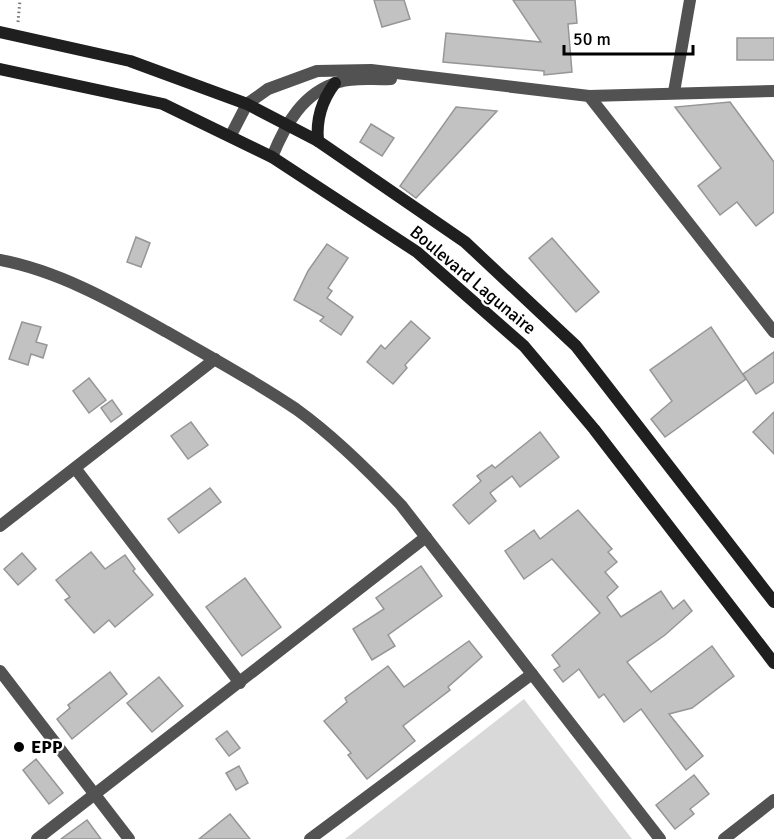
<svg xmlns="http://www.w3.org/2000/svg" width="774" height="839" font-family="Signika,sans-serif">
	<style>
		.green { fill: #d9d9d9 }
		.building { fill: #c2c2c2; stroke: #969696; stroke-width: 1.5 }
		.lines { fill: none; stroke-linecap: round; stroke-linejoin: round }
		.path { stroke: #747474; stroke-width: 3; stroke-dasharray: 1.5 3; stroke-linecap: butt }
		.minor { stroke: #525252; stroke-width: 12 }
		.tertiary { stroke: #525252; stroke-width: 12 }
		.secondary { stroke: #1f1f1f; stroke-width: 12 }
		.poi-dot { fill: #000; stroke: #fff; stroke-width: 2 }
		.labels { text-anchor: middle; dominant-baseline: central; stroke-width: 4.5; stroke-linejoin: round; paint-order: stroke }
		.street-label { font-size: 18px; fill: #000; stroke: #fff }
		.poi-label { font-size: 18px; font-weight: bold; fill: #000; stroke: #fff; text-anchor: start }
	</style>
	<rect width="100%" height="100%" fill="#fff"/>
	<polygon class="green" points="524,699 632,839 345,839"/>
	<g class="building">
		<polygon points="374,0 404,0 410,19 382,27"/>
		<polygon points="513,0 575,0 577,23 568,24 572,72 544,75 544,71 443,62 446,33 541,42"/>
		<rect x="737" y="38" width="37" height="22"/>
		<polygon points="730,102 774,162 774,212 756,226 737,202 720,215 698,186 721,168 675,107"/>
		<polygon points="456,107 497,111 416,198 400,186"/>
		<polygon points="371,124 394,138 382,156 360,142"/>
		<polygon points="136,237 150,243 141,267 127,262"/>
		<polygon points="552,238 599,292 576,312 529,258"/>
		<polygon points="327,244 348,258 328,288 332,291 327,298 353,317 341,335 320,321 324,317 294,300 308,271"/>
		<polygon points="411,321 430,338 405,365 407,368 393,384 367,362 381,345 385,349"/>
		<polygon points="22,322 41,327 36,342 47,345 43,358 31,354 28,365 9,359"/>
		<polygon points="711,327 746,379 665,437 651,419 672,401 650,370"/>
		<polygon points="774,352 774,382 756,394 743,374"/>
		<polygon points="89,378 106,400 89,413 73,391"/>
		<polygon points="112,400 122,414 111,422 101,408"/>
		<polygon points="774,412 774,454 753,432"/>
		<polygon points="191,422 208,445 188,459 171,436"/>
		<polygon points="540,432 559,457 520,487 512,476 490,493 496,501 469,524 453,505 481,481 477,476 492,465 495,468"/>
		<polygon points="210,488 221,502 179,533 168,519"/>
		<polygon points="578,510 612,549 608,552 617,562 605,572 618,587 607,597 621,617 661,591 673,609 684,600 692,611 665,635 627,662 651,692 712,646 734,676 692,708 669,714 703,756 686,770 641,709 624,722 604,694 599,698 579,669 563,682 554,670 560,666 552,655 600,613 552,559 524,579 505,551 534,530 540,539"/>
		<polygon points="91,552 105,569 125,555 135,569 133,571 153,595 115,627 109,620 94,633 65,600 70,597 56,580"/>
		<polygon points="22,553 36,569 18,585 4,569"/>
		<polygon points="421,566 442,596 388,635 395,646 372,660 353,629 384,609 376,598"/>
		<polygon points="245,578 281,627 242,656 206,607"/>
		<polygon points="469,641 482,657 448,687 450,690 403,726 415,741 367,779 348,755 351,753 324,721 347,702 345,698 388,666 404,687"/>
		<polygon points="110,672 127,694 72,739 57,719 70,708 68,705"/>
		<polygon points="159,677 183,706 152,732 127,703"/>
		<polygon points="227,731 240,748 229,756 216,739"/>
		<polygon points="36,759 63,793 49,804 23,770"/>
		<polygon points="239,766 248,783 236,790 226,773"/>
		<polygon points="694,775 709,794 690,809 694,814 675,829 656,805"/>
		<polygon points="230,814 250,839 199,839"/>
		<polygon points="87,820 101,839 61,839"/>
	</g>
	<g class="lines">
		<polyline class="path" points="18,22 20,0"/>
		<g class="minor">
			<polyline points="674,92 690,0"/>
			<polyline points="589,96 774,332"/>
			<path d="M0,260C59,271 115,303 167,332C210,357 255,381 296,409C335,437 369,471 401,505L660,839"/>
			<polyline points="75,468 240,683"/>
			<polyline points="0,526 215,359"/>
			<polyline points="0,671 129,839"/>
			<polyline points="37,839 426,537"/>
			<polyline points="310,839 532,674"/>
			<polyline points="724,839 774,800"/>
		</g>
		<g class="tertiary">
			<polyline points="231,135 247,104 268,89 317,71 371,70 589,96 774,91"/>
			<path d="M272,157C285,125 303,92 339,82C354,77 374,80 391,79"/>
		</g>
		<g class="secondary">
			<polyline points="0,32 130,61 247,104 318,141 465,242 576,346 774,602"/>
			<polyline points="0,69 163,104 272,157 417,252 524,346 594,429 774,663"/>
			<path d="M318,141C316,120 322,100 335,83"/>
		</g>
	</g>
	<circle class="poi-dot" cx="19" cy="747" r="6"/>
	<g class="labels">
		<g class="street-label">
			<text transform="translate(473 280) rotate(40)">Boulevard Lagunaire</text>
		</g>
		<g class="poi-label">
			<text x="31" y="747">EPP</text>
		</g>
	</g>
	<path d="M564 45v9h129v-9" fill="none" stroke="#000000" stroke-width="3"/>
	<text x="573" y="45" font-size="18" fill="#000000" stroke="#ffffff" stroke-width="4.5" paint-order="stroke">50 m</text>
</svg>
